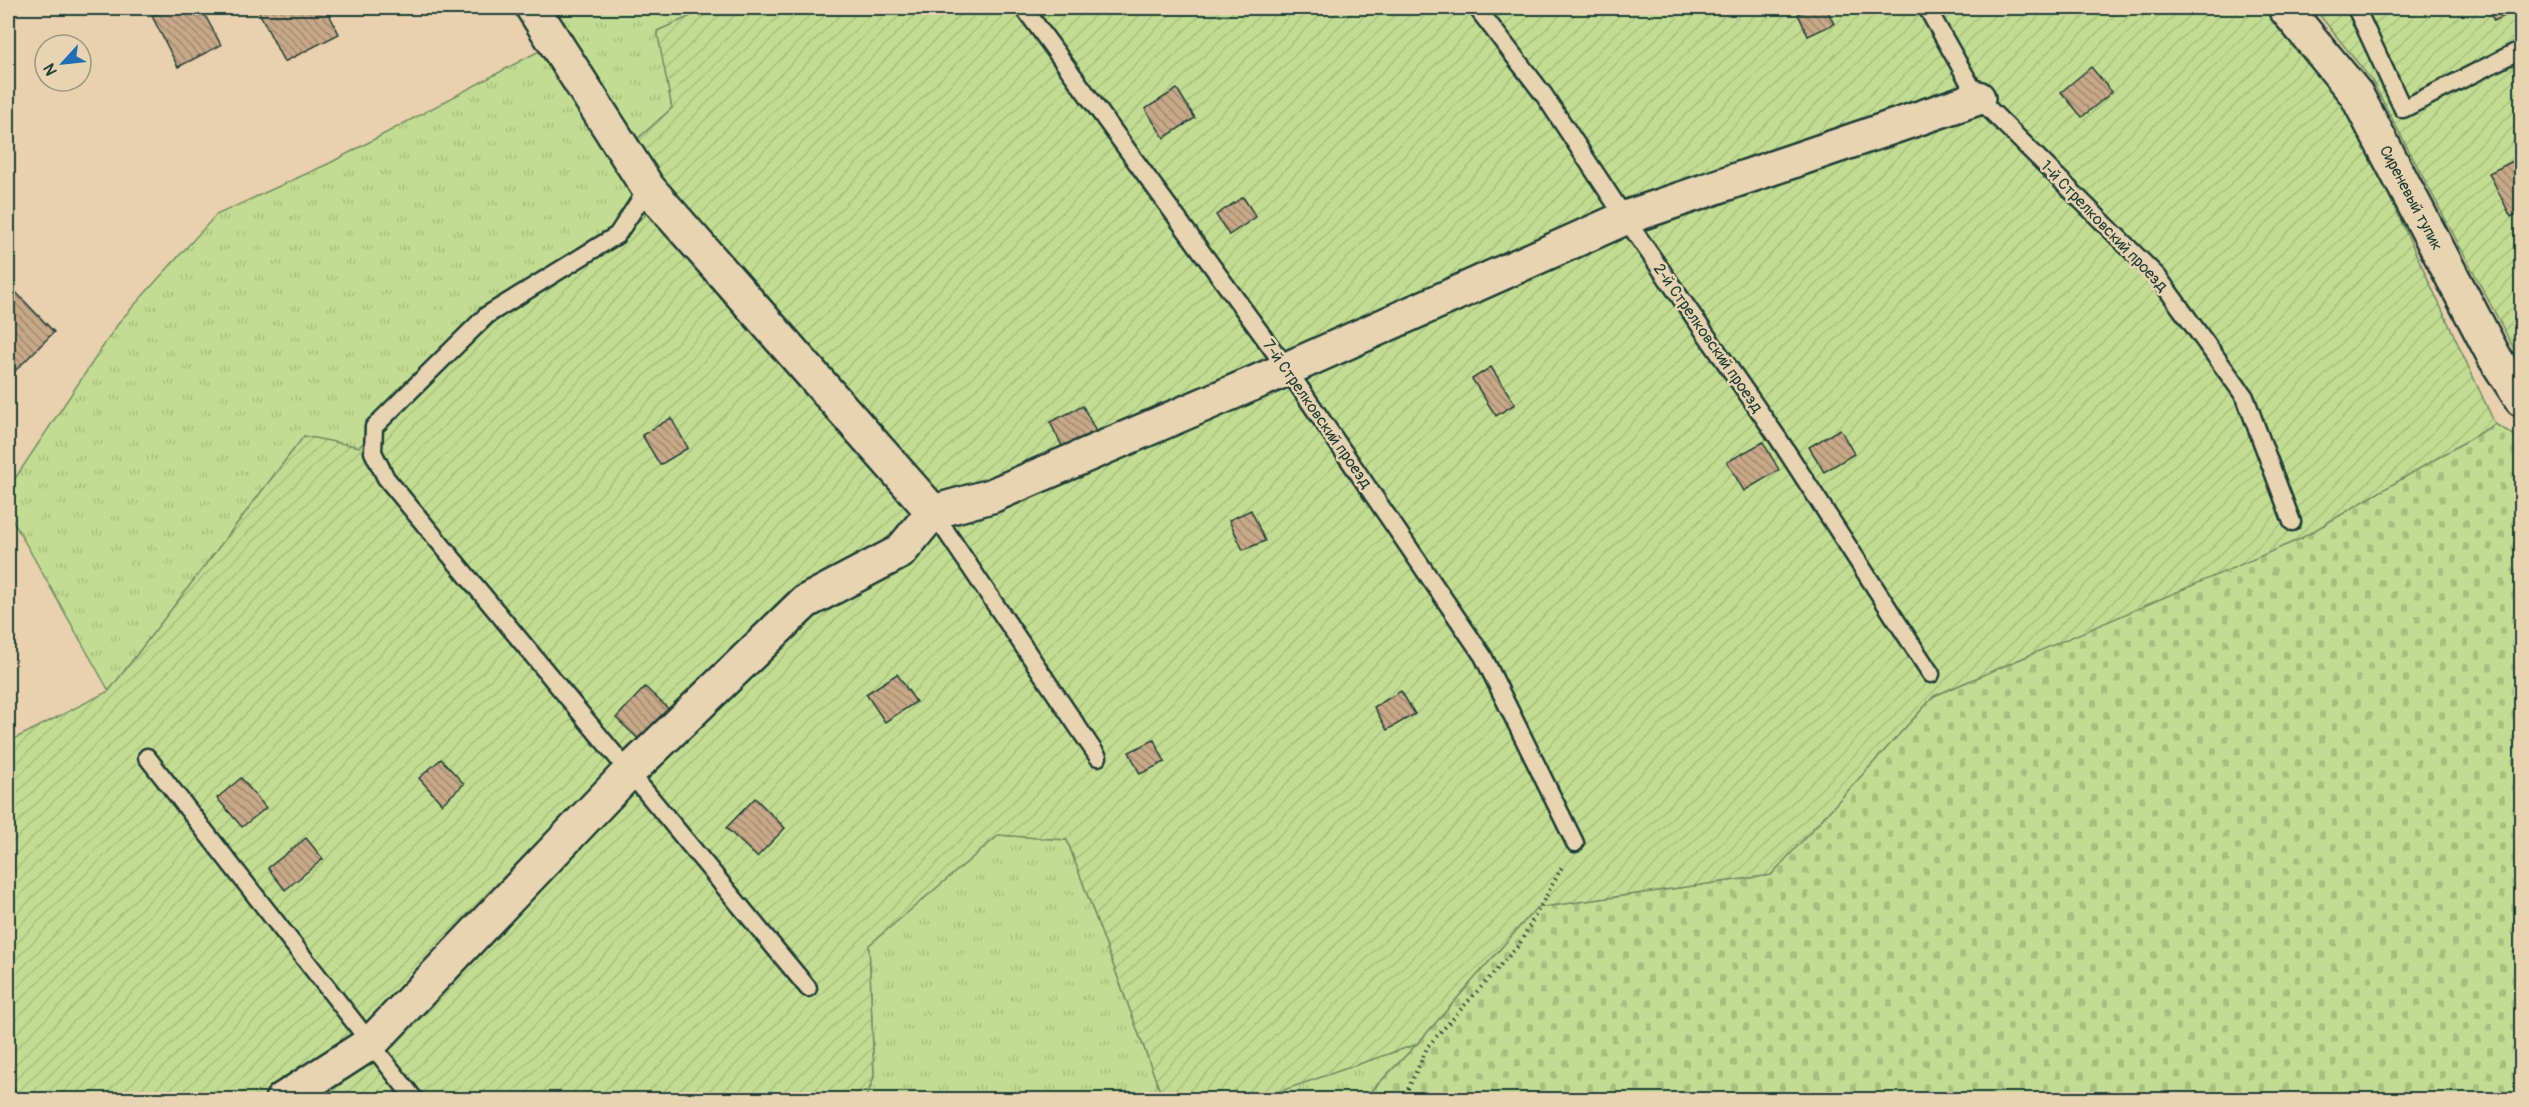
<svg xmlns="http://www.w3.org/2000/svg" width="2529" height="1107" font-family="Pangolin,sans-serif">
	<style>
		.grass { fill: url(#grass-tufts); stroke: #708d64; stroke-width: 1.5 }
		.cemetery { fill: url(#cemetery-stones); stroke: #708d64; stroke-width: 1.5 }
		.garden { fill: url(#garden-furrows); stroke: #708d64; stroke-width: 1.5 }
		.building { fill: url(#building-back-hatch); stroke: #1f3d34; stroke-width: 1.5 }
		.lines { fill: none; stroke-linecap: round; stroke-linejoin: round }
		.lane-casing { stroke: #1f3d34; stroke-width: 21 }
		.street-casing { stroke: #1f3d34; stroke-width: 38 }
		.path { stroke: #1f3d34; stroke-width: 4; stroke-dasharray: 1.5 4.5; stroke-linecap: butt }
		.lane { stroke: #e8d4b2; stroke-width: 16 }
		.street { stroke: #e8d4b2; stroke-width: 33 }
		.labels { text-anchor: middle; dominant-baseline: central; stroke-width: 5; stroke-linejoin: round; paint-order: stroke }
		.street-label { font-size: 16px; fill: #1f3d34; stroke: #e8d4b2 }
	</style>
	<defs>
		<pattern id="grass-tufts" width="24" height="20" patternUnits="userSpaceOnUse" patternTransform="scale(1.5)"><rect width="24" height="20" fill="#c2dd93"/><path d="M3 7l-1-3M5 7V3M7 7l1-3M15 17l-1-3M17 17v-4M19 17l1-3" fill="none" stroke="#a6bf7f"/></pattern>
		<pattern id="cemetery-stones" width="16" height="16" patternUnits="userSpaceOnUse" patternTransform="scale(1.5)"><rect width="16" height="16" fill="#c2dd93"/><path d="M2 7V4a2 2 0 0 1 4 0v3zM10 15v-3a2 2 0 0 1 4 0v3z" fill="#a6bf7f"/></pattern>
		<pattern id="garden-furrows" width="10" height="10" patternUnits="userSpaceOnUse" patternTransform="scale(1.5)"><rect width="10" height="10" fill="#c2dd93"/><path d="M-1 1l2-2M0 10L10 0M9 11l2-2" fill="none" stroke="#a6bf7f"/></pattern>
		<pattern id="building-back-hatch" width="6" height="6" patternUnits="userSpaceOnUse" patternTransform="scale(1.5)"><rect width="6" height="6" fill="#c7a889"/><path d="M-1 5l2 2M0 0l6 6M5-1l2 2" fill="none" stroke="#a18a71"/></pattern>
	</defs>
	<rect width="100%" height="100%" fill="#e9d0ae"/>
	<filter id="ink" filterUnits="userSpaceOnUse"><feTurbulence type="fractalNoise" baseFrequency=".0167" numOctaves="2"/><feDisplacementMap in="SourceGraphic" scale="12" xChannelSelector="R" yChannelSelector="G"/><feConvolveMatrix kernelMatrix="1 2 1 2 8 2 1 2 1" color-interpolation-filters="sRGB"/></filter>
	<g filter="url(#ink)">
		<g class="grass">
			<polygon points="551,8 709,8 658,31 672,108 633,143"/>
			<polygon points="541,50 646,216 494,323 359,447 304,436 109,691 8,512 8,489 120,321 216,215 330,163"/>
			<polygon points="999,835 1067,840 1163,1099 865,1100 874,1077 869,945"/>
			<polygon points="1417,1044 1363,1099 1257,1099"/>
		</g>
		<polygon class="cemetery" points="2495,424 2521,439 2521,1099 1363,1100 1417,1044 1536,908 1771,875 1934,696 2298,540"/>
		<g class="garden">
			<polygon points="709,8 2264,8 2347,105 2495,424 2298,540 1934,696 1771,875 1536,908 1417,1044 1257,1099 1163,1099 1067,840 999,835 869,945 874,1077 865,1099 8,1100 8,742 109,691 304,436 359,447 494,323 645,216 633,143 672,108 657,31"/>
			<polygon points="2314,8 2521,8 2521,358 2518,356 2372,81"/>
		</g>
		<g class="building">
			<polygon points="168,8 201,8 221,45 178,67 152,16"/>
			<polygon points="257,8 326,8 339,34 284,62"/>
			<polygon points="1811,8 1826,8 1834,24 1808,36 1798,14"/>
			<polygon points="2488,8 2521,8 2494,21"/>
			<polygon points="2091,67 2112,92 2082,117 2061,92"/>
			<polygon points="1177,89 1195,118 1164,138 1145,109"/>
			<polygon points="2513,161 2522,178 2522,211 2511,217 2489,173"/>
			<polygon points="1243,197 1256,217 1229,235 1216,215"/>
			<polygon points="8,284 54,332 8,378"/>
			<polygon points="1491,367 1515,404 1496,416 1472,379"/>
			<polygon points="1083,406 1097,434 1064,450 1050,422"/>
			<polygon points="671,418 688,448 660,465 642,435"/>
			<polygon points="1840,429 1854,454 1824,472 1809,447"/>
			<polygon points="1763,442 1779,470 1744,491 1727,462"/>
			<polygon points="1251,510 1265,541 1243,550 1229,520"/>
			<polygon points="897,674 916,702 885,722 866,694"/>
			<polygon points="645,687 675,715 646,746 616,718"/>
			<polygon points="1401,691 1415,714 1387,730 1374,707"/>
			<polygon points="1154,740 1165,762 1140,774 1129,752"/>
			<polygon points="441,759 464,784 442,804 419,778"/>
			<polygon points="241,778 266,808 242,827 217,798"/>
			<polygon points="755,798 785,828 757,857 726,828"/>
			<polygon points="306,838 323,859 285,890 268,868"/>
			<polygon points="8,1079 20,1100 8,1100"/>
		</g>
		<g class="lines">
			<g class="lane-casing">
				<g id="lane">
					<polyline points="1024,8 1287,369 1483,656 1575,843"/>
					<polyline points="1477,8 1544,95 1625,218 1778,438 1931,674"/>
					<polyline points="1927,8 1978,98 2158,277 2245,397 2292,522"/>
					<polyline points="2356,8 2403,109 2522,49"/>
					<polyline points="648,188 617,235 487,315 374,427 373,452 386,478 808,988"/>
					<polyline points="933,512 1098,757"/>
					<polyline points="147,757 415,1100"/>
				</g>
			</g>
			<g class="street-casing">
				<g id="street">
					<polyline points="533,8 648,188 933,512"/>
					<polyline points="2285,8 2356,94 2495,358 2522,400"/>
					<polyline points="282,1100 372,1042 630,771 805,602 900,552 933,512 991,496 1287,369 1625,218 1978,98"/>
				</g>
			</g>
			<polyline class="path" points="1403,1100 1428,1046 1519,945 1562,867"/>
			<use href="#lane" class="lane"/>
			<use href="#street" class="street"/>
		</g>
	</g>
	<g class="labels">
		<g class="street-label">
			<text transform="translate(2411 198) rotate(62)">Сиреневый тупик</text>
			<text transform="translate(2104 226) rotate(46)">1-й Стрелковский проезд</text>
			<text transform="translate(1708 338) rotate(55)">2-й Стрелковский проезд</text>
			<text transform="translate(1317 414) rotate(55)">7-й Стрелковский проезд</text>
		</g>
	</g>
	<rect width="2529" height="1107" fill="none" stroke="#e8d4b2" stroke-width="30"/>
	<rect x="15" y="15" width="2499" height="1077" fill="none" stroke="#1f3d34" stroke-width="2" filter="url(#ink)"/>
	<g transform="translate(63 63) rotate(243)"><circle r="28" fill="#e8d4b2" stroke="#989880" stroke-width="1.5"/>
	<path d="M0-4.5L10 22L0 15L-10 22Z" fill="#1f6fb2"/>
	<text y="-9" font-size="16" font-weight="bold" text-anchor="middle" fill="#1f3d34">N</text>
	</g>
</svg>
